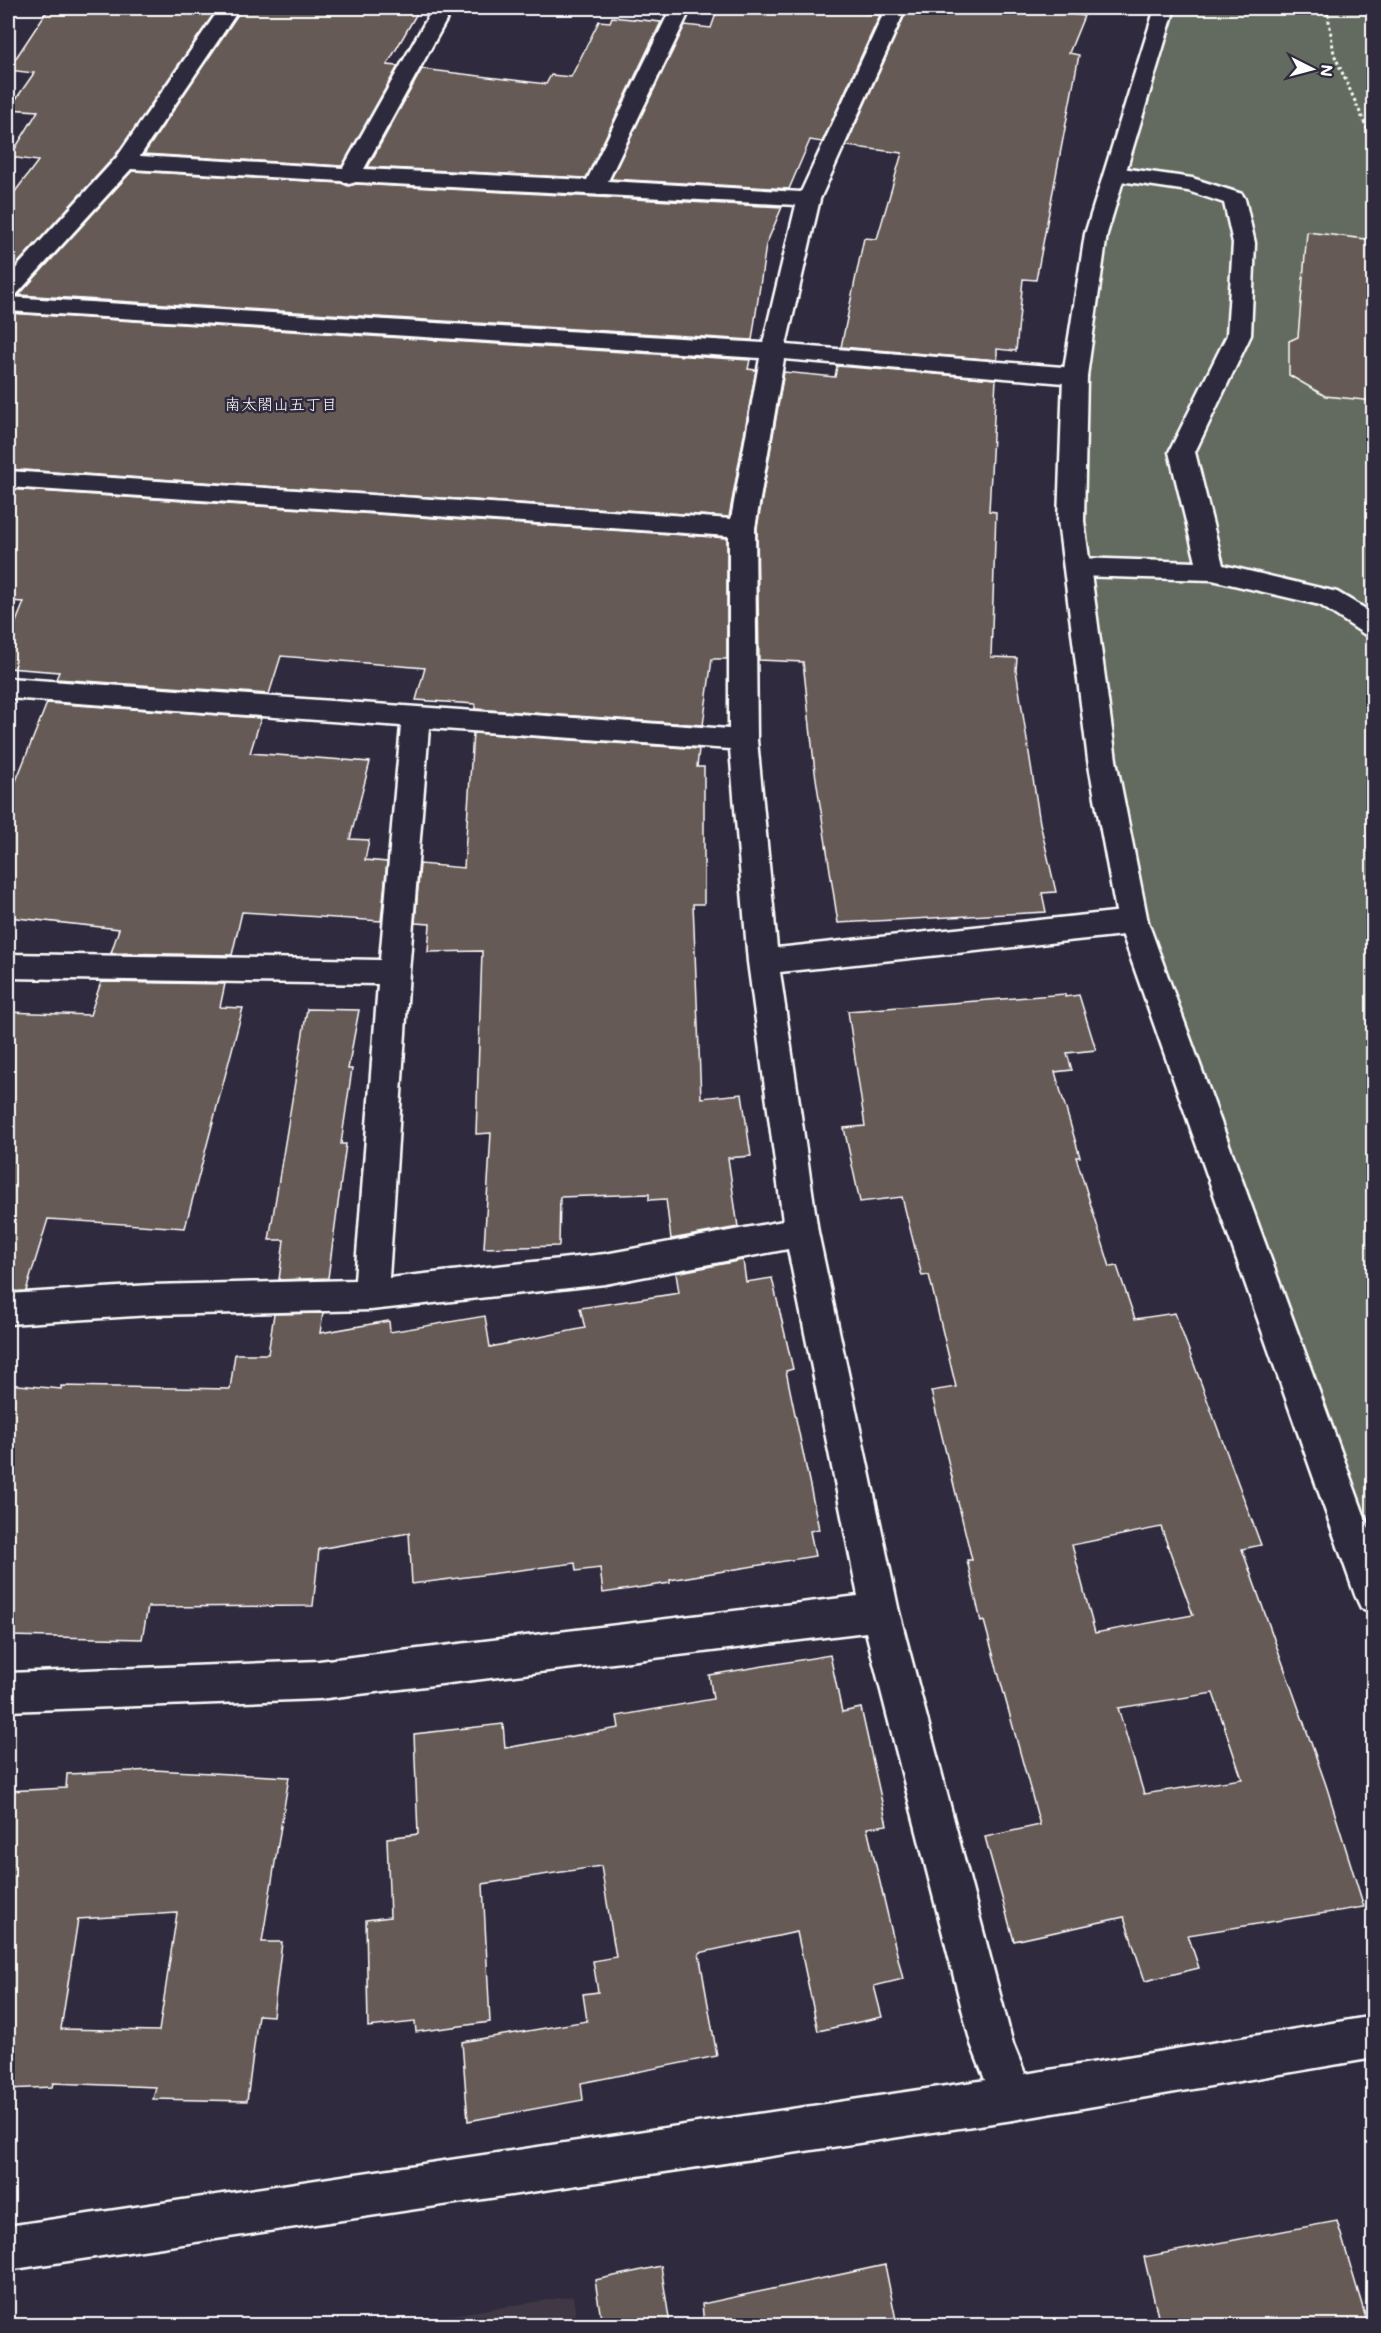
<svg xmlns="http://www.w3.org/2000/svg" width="1381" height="2333" font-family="Mali,'Klee One',sans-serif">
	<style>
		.built { fill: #403844 }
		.green { fill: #646b5e; stroke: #b2b5ae; stroke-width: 1.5 }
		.building { fill: #665a56; stroke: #fff; stroke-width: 1.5; fill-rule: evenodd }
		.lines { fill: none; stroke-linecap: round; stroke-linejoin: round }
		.lane-casing { stroke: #fff; stroke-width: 5 }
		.street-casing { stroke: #fff; stroke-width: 5 }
		.secondary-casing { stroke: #fff; stroke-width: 5 }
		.path { stroke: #fff; stroke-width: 3; stroke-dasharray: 3 3; stroke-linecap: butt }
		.lane { fill: #2f2a3d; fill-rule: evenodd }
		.street { fill: #2f2a3d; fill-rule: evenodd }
		.secondary { fill: #2f2a3d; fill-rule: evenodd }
		.labels { text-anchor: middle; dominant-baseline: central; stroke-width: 5; stroke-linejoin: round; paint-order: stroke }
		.far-neighbourhood-label { font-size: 16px; fill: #fff; stroke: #2f2a3d }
	</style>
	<rect width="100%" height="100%" fill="#2f2a3d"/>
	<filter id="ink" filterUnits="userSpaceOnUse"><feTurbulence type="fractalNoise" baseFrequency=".0167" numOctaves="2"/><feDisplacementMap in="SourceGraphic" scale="12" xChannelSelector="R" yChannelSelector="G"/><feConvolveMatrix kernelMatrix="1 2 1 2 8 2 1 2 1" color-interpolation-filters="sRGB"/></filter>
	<g filter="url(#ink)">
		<polygon class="built" points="573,2296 577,2325 388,2325"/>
		<polygon class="green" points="1164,8 1373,8 1373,1589 1130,914 1066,513 1091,229"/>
		<g class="building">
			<polygon points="49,8 218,8 115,156 8,274 8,201 38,161 10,157 38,111 9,109 34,73 8,70"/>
			<polygon points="242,8 420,8 387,65 398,66 342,166 144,154"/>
			<polygon points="718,8 827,8 880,15 822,142 810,140 789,189 611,179 685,25 711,28"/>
			<polygon points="908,8 1032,8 1084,16 1069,53 1079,55 1036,280 1023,279 1016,351 997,349 997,360 841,347 864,238 877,239 902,153 846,146"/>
			<polygon points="612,17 661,22 586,178 368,167 422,69 546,84 551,75 571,77 599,21 610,22"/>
			<polygon points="132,171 341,183 348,186 356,184 782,207 766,245 752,340 19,295"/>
			<polygon points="1307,232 1374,240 1374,401 1325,396 1289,375 1289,341 1298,337"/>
			<polygon points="8,313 750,360 748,369 756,370 729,517 8,469"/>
			<polygon points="837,366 996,379 989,511 996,512 991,657 1017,658 1016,670 1040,823 1056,892 1042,893 1046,912 838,923 815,772 803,662 759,660 757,528 784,372 835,377"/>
			<polygon points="8,489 727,538 727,659 712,659 703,725 475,709 475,704 416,700 425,668 281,656 269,694 56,679 59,672 8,668 8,642 24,602 8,601"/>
			<polygon points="47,703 261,718 250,753 370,762 350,839 369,840 365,860 387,862 381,921 242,912 232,955 111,953 119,929 8,917 8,801"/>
			<polygon points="473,733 699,749 697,767 704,767 704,904 693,904 701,1098 742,1094 751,1156 728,1158 738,1227 671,1239 666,1199 649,1200 649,1194 560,1197 559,1246 484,1248 491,1133 476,1134 482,951 428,952 430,924 415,923 420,864 464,868"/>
			<polygon points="101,982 225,984 220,1007 243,1008 185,1228 48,1219 26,1291 8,1292 8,1012 90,1015"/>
			<path d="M1065,994V997L1079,995L1096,1050L1067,1053L1072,1070L1055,1072L1080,1157H1076L1110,1267L1117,1266L1135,1319L1175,1313L1261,1545L1242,1549L1326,1785L1364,1907L1188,1935L1199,1968L1145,1981L1124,1917L1014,1941L985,1837L1040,1825L984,1621L981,1622L967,1560H972L931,1391L956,1387L929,1275L922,1276L902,1197L860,1202L844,1128L865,1126L848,1011ZM1161,1527L1193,1615L1095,1633L1072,1545ZM1213,1693L1242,1779L1144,1794L1118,1708Z"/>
			<polygon points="307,1009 359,1010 348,1069 352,1069 341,1144 346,1144 328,1278 279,1280 284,1240 269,1240"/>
			<polygon points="743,1260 746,1282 772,1278 793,1369 786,1371 819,1529 810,1531 815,1556 670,1580 670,1583 603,1593 600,1568 576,1571 575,1563 412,1584 409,1533 319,1549 313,1606 148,1607 142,1639 8,1636 8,1384 61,1389 61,1386 230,1389 235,1354 268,1354 274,1314 323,1313 320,1333 389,1321 390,1332 485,1316 490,1347 585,1328 580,1308 679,1293 676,1273"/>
			<polygon points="830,1655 842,1712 861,1708 887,1825 867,1828 903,1979 874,1986 882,2017 818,2031 797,1932 699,1953 717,2056 581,2083 583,2100 468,2121 462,2042 587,2021 583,1994 598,1992 593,1961 616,1957 601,1866 483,1884 490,2022 416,2032 415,2022 368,2027 366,1920 390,1917 387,1838 418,1834 414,1734 503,1724 505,1748 619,1728 617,1716 713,1699 709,1675"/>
			<path d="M154,1770L289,1777L262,1942H282L273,2016L258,2015L247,2101L153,2099L156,2087L53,2083L52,2087L8,2089V1791L66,1788L67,1774ZM177,1913L159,2031L61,2029L78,1919Z"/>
			<polygon points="1337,2221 1368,2325 1160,2325 1144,2257"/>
			<polygon points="885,2265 897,2325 704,2325 702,2304"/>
			<polygon points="661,2266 670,2325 602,2325 595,2280"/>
		</g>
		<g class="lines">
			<g class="lane-casing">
				<polygon id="lane" points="1115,167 1192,178 1242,194 1245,199 1255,243 1251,335 1195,452 1223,565 1337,592 1374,614 1374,636 1364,634 1320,605 1212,580 1077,576 1068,573 1064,567 1068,561 1077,558 1196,562 1169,452 1227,335 1233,243 1224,203 1188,191 1107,179 1104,174 1107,169"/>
			</g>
			<g class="street-casing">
				<path id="street" d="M220,8H240L140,156L343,168L433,8H453L364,169L587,180L671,8H691L608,181L801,192L886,8H906L820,199L786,345L1075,368L1084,371L1087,376L1084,381L1075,384L784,359L755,528L757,740L777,948L1133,910L1144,914L1148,922L1144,930L1133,934L780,972L818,1232L899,1612L1013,2044L1035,2098L1028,2113L1013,2120L998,2113L971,2044L866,1632L319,1699L8,1711V1673L319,1661L858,1596L788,1249L605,1284L371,1310L151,1315L8,1324V1294L151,1285L355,1280L378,984L8,978V954L380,960L401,726L8,698V678L729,729V536L8,487V471L731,519L760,358L8,311V277L117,157ZM131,169L341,181L349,184L356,182L796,205L763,343L8,297L16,295ZM429,728L730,749L748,962L783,1221L605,1254L389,1278L409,972Z"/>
			</g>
			<g class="secondary-casing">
				<g id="secondary">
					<polygon points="1155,8 1175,8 1107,234 1087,376 1084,521 1116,760 1148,922 1374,1542 1374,1613 1361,1608 1355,1595 1118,922 1088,760 1058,521 1063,376 1085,234"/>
					<polygon points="1374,2016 1374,2058 1013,2120 8,2270 8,2226 1013,2076"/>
				</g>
			</g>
			<polyline class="path" points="1327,8 1334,54 1374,144"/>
			<use href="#lane" class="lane"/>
			<use href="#street" class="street"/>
			<use href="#secondary" class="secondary"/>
		</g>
	</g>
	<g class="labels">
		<g class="far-neighbourhood-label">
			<text x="281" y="403">南太閤山五丁目</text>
		</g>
	</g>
	<rect width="1381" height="2333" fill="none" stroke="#2f2a3d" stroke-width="30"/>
	<rect x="15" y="15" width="1351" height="2303" fill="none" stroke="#fff" stroke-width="2" filter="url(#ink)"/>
	<g transform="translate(1312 69) rotate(96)" stroke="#2f2a3d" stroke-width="4.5" paint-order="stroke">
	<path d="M0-4.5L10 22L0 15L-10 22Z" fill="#ffffff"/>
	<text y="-9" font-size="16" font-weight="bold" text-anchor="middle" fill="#ffffff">N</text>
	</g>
</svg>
